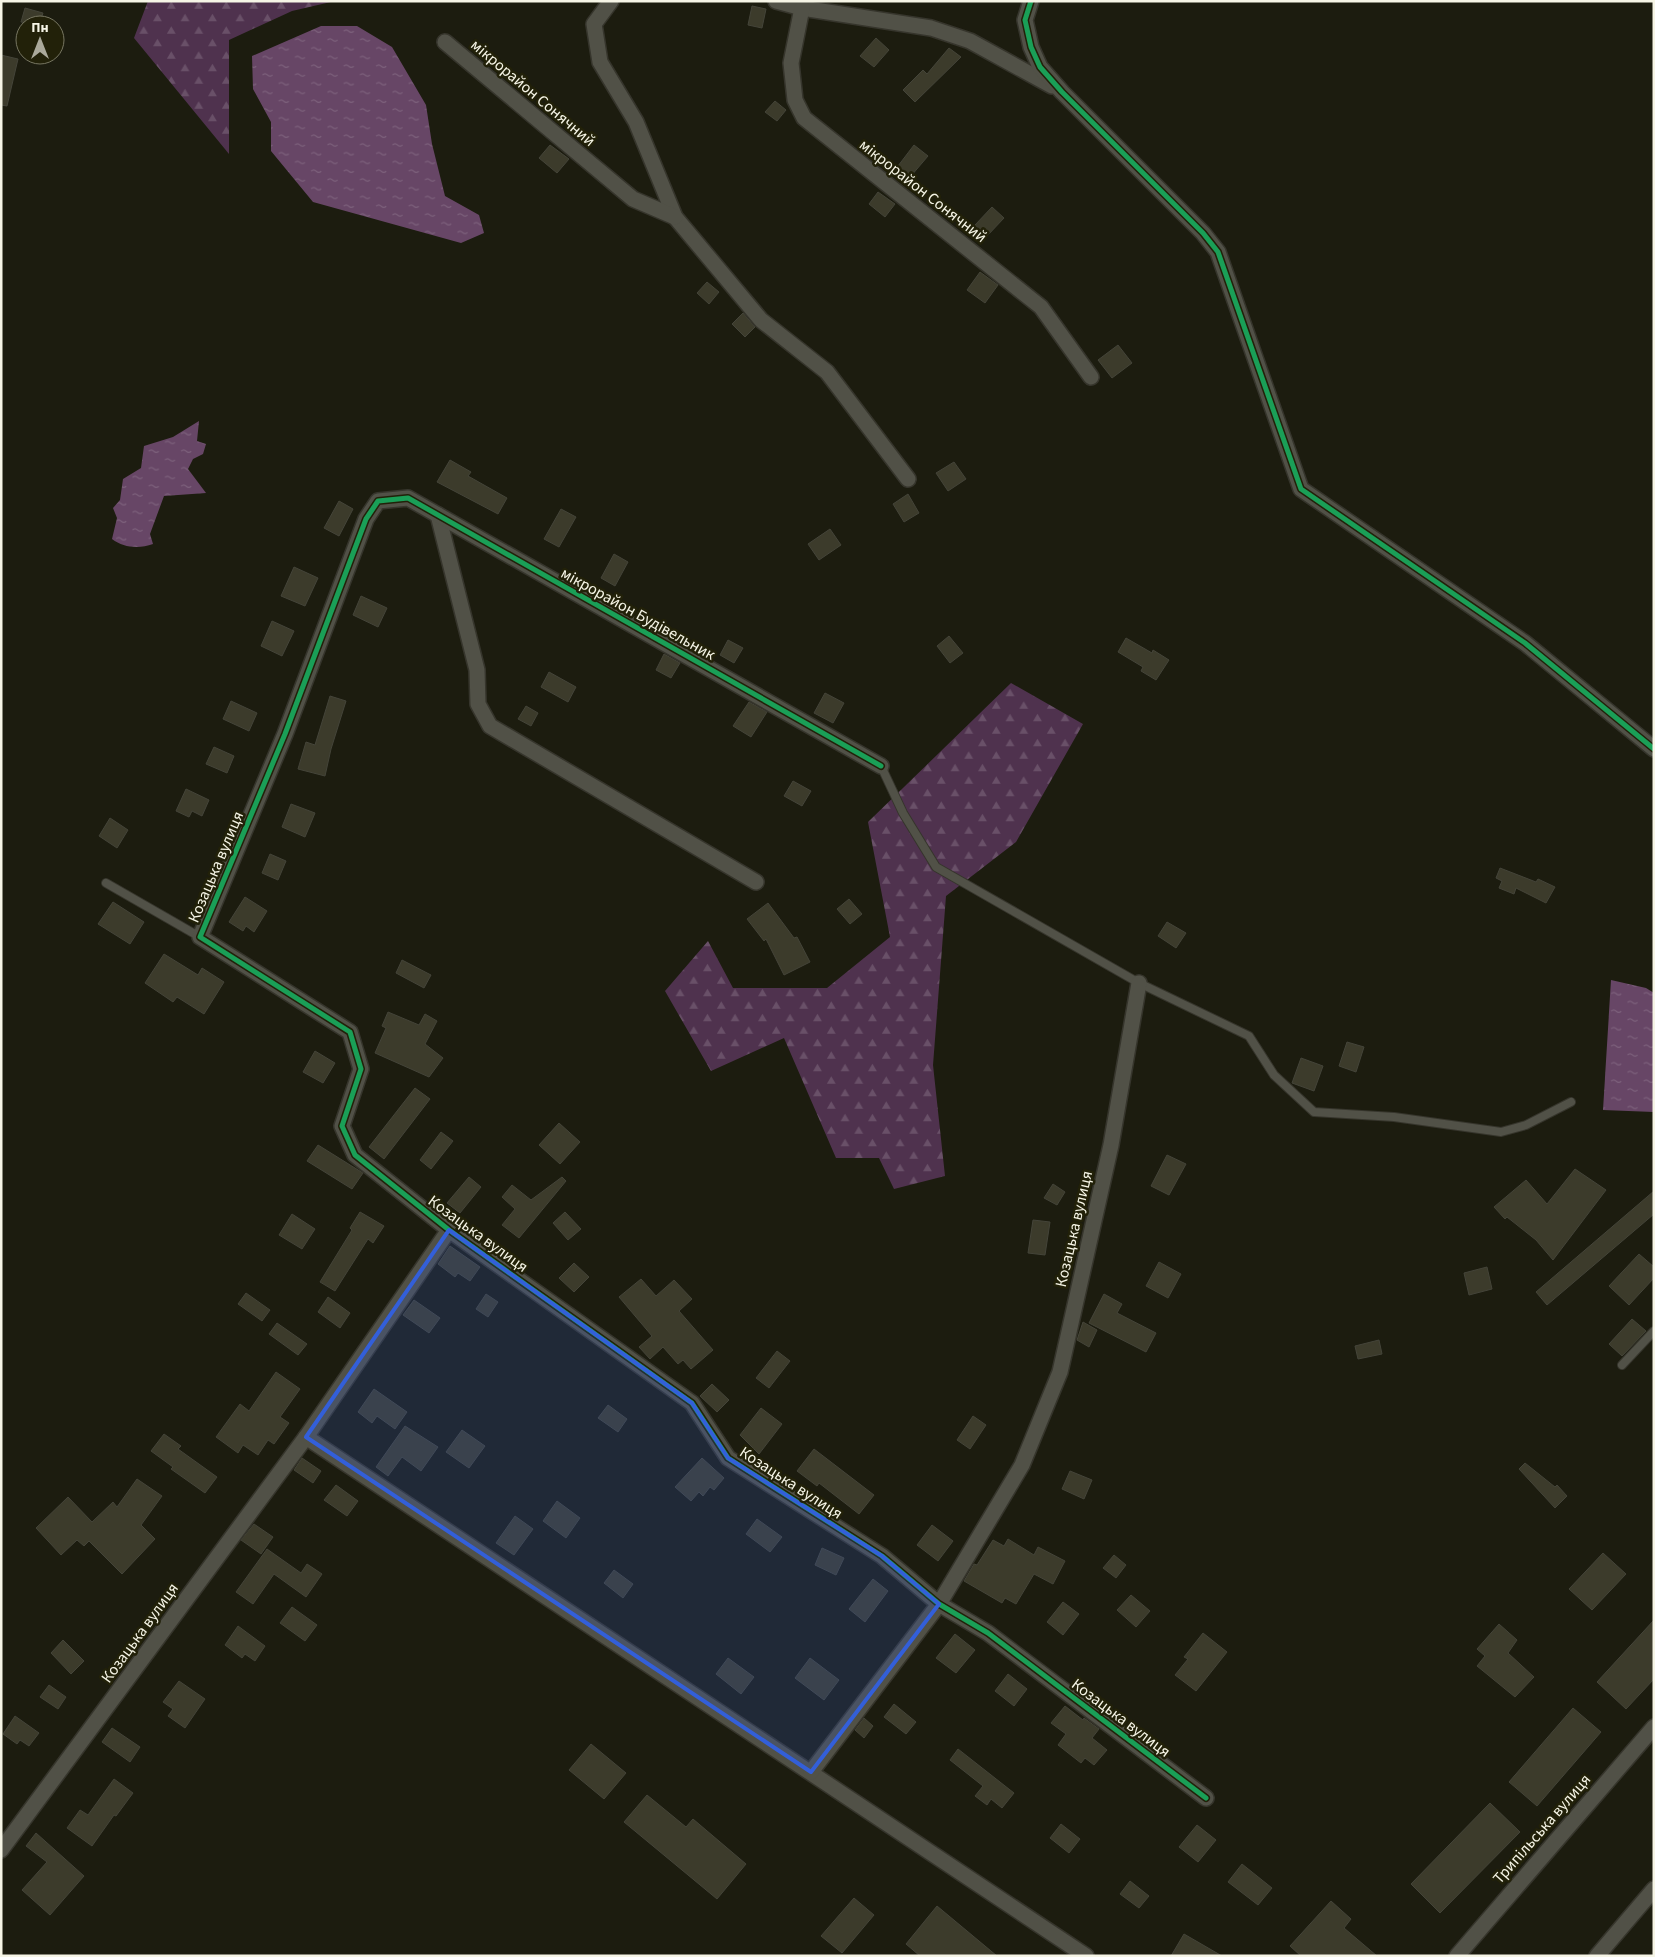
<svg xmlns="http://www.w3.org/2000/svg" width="1655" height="1957" font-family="'Source Sans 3',sans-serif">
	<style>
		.forest { fill: url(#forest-firs) }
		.water { fill: url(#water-ripples) }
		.building { fill: #3c3b2b; stroke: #444439 }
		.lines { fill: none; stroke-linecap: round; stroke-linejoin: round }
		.lane-casing { stroke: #36352c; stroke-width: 10 }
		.street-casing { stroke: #36352c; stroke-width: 18 }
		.lane { stroke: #515147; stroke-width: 8 }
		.street { stroke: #515147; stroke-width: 15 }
		.cycleway-casing { stroke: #222109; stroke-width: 8 }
		.cycleway { stroke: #1a9f57; stroke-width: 5 }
		.marked { fill: #335fd9; fill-opacity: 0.2; stroke: #335fd9; stroke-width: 4; stroke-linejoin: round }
		.labels { text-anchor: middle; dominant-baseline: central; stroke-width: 5; stroke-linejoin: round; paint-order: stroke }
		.street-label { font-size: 16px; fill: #f6f5e6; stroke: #222109 }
	</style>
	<defs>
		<pattern id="forest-firs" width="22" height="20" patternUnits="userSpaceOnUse" patternTransform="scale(1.25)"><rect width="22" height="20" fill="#4f324e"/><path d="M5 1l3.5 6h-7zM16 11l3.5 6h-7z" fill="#695068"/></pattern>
		<pattern id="water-ripples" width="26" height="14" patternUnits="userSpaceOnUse" patternTransform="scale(1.25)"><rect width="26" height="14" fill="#674666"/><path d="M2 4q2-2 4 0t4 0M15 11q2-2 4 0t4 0" fill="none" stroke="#7d617c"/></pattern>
	</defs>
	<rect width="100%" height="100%" fill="#1c1c0f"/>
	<g class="forest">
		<polygon points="148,1 335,1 292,11 229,40 229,154 134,38"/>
		<polygon points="1011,683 1083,724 1016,842 946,896 933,1065 945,1176 894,1189 879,1158 836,1158 784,1038 711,1071 665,991 708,941 733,988 827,988 890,937 868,822"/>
	</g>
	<g class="water">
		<polygon points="321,26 357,26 392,47 426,105 432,144 445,196 479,215 484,233 461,243 313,202 271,151 271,122 253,89 252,56"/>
		<path d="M199,421L197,441L206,444L203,454L193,459L188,469L206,493L164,496L150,534L153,544C139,549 124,548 112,539L117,518L113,508L120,500L123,479L141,468L144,446L173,437Z"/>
		<polygon points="1611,980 1646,988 1654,993 1654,1112 1603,1110"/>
	</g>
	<g class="building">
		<polygon points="752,6 766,9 762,28 748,25"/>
		<polygon points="25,8 43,13 39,25 21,22"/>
		<polygon points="876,38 889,50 874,67 860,56"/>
		<polygon points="949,48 961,57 915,102 903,90 923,70 927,74"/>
		<polygon points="1,55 18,59 7,106 1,105"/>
		<polygon points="775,101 786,110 777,121 765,112"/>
		<polygon points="550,145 569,159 557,173 539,158"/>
		<polygon points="914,145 928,156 911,176 898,166"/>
		<polygon points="878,192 895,204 885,217 869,204"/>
		<polygon points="992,207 1004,218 987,236 975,225"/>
		<polygon points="980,272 998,285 985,303 967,290"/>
		<polygon points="707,282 719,292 709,304 697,293"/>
		<polygon points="743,313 755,327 745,337 732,324"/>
		<polygon points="1118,345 1132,363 1112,378 1098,360"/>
		<polygon points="450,460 471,472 468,476 507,498 498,514 437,482"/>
		<polygon points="954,462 966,479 948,491 936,473"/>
		<polygon points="908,494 919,513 904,522 893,504"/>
		<polygon points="339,501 353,509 339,536 324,528"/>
		<polygon points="561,509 576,517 559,547 544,539"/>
		<polygon points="830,529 841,545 819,560 808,544"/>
		<polygon points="614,554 628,562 615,586 601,578"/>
		<polygon points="294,567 318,578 305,606 281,596"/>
		<polygon points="361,596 387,608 378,627 353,615"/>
		<polygon points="272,621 294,631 282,656 261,646"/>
		<polygon points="949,636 963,653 950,663 937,646"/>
		<polygon points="1126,638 1152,653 1153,650 1169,660 1156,680 1141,671 1143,667 1118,652"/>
		<polygon points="728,640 743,648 734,663 720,655"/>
		<polygon points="664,654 680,663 671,678 656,670"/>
		<polygon points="549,672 576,687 568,702 541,687"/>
		<polygon points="825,693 844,703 833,723 814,713"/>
		<polygon points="330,696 346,701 331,749 325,776 298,769 306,742 315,745"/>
		<polygon points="231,701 257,713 249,731 223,719"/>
		<polygon points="749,702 767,712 751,737 733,726"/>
		<polygon points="526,706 538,713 531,726 518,719"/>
		<polygon points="214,747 234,756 227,773 206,764"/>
		<polygon points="793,781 811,791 802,806 784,796"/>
		<polygon points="186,789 209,800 202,816 192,811 189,817 176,811"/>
		<polygon points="291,804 315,813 305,837 282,827"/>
		<polygon points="110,818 128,830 117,848 99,836"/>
		<polygon points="270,854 286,861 278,880 262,873"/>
		<polygon points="1500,868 1536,882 1538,879 1555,887 1546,903 1516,888 1514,894 1499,888 1502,881 1496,878"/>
		<polygon points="245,897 267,911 254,932 246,926 243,931 229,922"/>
		<polygon points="849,899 862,914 850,924 837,909"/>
		<polygon points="113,902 144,922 130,944 98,924"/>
		<polygon points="768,903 794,938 797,937 810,962 784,975 766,939 764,941 747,919"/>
		<polygon points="1167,922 1186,933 1176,948 1158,936"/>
		<polygon points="164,954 198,975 202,968 224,982 204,1014 177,997 173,1002 145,983"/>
		<polygon points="402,960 431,975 424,988 396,973"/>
		<polygon points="388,1012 419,1025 425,1014 437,1021 425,1044 443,1058 429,1077 375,1053 386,1028 382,1026"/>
		<polygon points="1347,1042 1364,1047 1356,1072 1339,1066"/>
		<polygon points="315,1051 335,1063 323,1083 303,1072"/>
		<polygon points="1301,1058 1323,1066 1314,1091 1292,1083"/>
		<polygon points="415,1088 430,1099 384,1159 369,1147"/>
		<polygon points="559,1123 580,1142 560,1164 539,1145"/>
		<polygon points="441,1132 453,1141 431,1169 420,1160"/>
		<polygon points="318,1145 363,1173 352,1189 307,1161"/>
		<polygon points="1167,1155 1186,1164 1169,1195 1151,1186"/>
		<polygon points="1575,1169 1606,1190 1553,1260 1536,1240 1507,1217 1505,1219 1494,1207 1526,1180 1547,1204"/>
		<polygon points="469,1177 481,1187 460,1213 447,1203"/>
		<polygon points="562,1177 566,1181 519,1238 502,1225 515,1209 502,1197 512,1185 531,1200"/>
		<polygon points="1053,1184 1065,1192 1057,1205 1044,1198"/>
		<polygon points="1654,1191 1654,1214 1547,1305 1536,1292"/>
		<polygon points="360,1212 384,1226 373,1243 368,1239 335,1291 320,1282 352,1230 350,1228"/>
		<polygon points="565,1212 581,1229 568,1240 553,1223"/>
		<polygon points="292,1214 315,1229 302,1249 279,1235"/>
		<polygon points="1033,1220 1050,1222 1045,1255 1028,1253"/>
		<polygon points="450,1246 480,1267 470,1281 458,1273 455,1277 438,1264"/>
		<polygon points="1639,1254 1654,1267 1654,1278 1629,1305 1609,1286"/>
		<polygon points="1159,1262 1181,1274 1168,1298 1146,1286"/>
		<polygon points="574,1263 589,1277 574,1292 559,1278"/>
		<polygon points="1487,1267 1492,1289 1469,1295 1464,1273"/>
		<polygon points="641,1279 656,1296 674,1280 692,1299 679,1311 713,1350 691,1369 683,1360 678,1364 663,1347 650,1359 639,1347 652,1336 619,1297"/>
		<polygon points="246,1293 270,1310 262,1321 238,1304"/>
		<polygon points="486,1294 498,1302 488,1317 476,1309"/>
		<polygon points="1104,1294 1122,1304 1117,1313 1156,1333 1146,1352 1089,1323"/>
		<polygon points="328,1297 350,1313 340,1328 318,1312"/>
		<polygon points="414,1300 440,1318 429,1333 403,1315"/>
		<polygon points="1632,1319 1646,1331 1622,1356 1609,1344"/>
		<polygon points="1083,1322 1097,1330 1089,1347 1077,1340"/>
		<polygon points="277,1323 307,1344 298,1355 269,1334"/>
		<polygon points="1379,1340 1382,1354 1358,1359 1355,1346"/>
		<polygon points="777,1351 790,1361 769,1388 756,1378"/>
		<polygon points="276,1372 300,1389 280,1417 289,1423 274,1444 268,1440 258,1455 243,1445 238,1453 216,1437 240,1404 249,1411"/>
		<polygon points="712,1384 729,1400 717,1412 700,1396"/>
		<polygon points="374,1389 407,1412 395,1429 377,1416 372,1423 358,1412"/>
		<polygon points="608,1405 627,1419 618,1432 598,1418"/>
		<polygon points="761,1408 782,1424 759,1454 740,1435"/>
		<polygon points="973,1416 986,1425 970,1449 957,1440"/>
		<polygon points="405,1426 438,1447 421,1471 402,1457 388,1476 376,1467"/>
		<polygon points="462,1430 485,1446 469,1468 446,1452"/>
		<polygon points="164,1434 181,1446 178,1449 217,1477 205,1493 171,1469 173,1467 151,1451"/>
		<polygon points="814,1449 874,1495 859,1514 819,1483 817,1486 797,1471"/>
		<polygon points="302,1458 321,1471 313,1483 294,1470"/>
		<polygon points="702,1458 724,1478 714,1490 710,1487 703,1496 699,1492 691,1501 675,1487"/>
		<polygon points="1525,1463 1555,1487 1557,1485 1567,1496 1555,1508 1519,1469"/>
		<polygon points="1070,1471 1092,1480 1084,1499 1062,1489"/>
		<polygon points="137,1479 162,1496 141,1525 155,1539 122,1574 89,1541 84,1546 77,1540 61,1555 36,1528 68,1497 92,1522 113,1502 117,1507"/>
		<polygon points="336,1485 358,1501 347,1516 324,1500"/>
		<polygon points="557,1501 580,1518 566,1538 543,1521"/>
		<polygon points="515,1516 533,1529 514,1555 496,1543"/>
		<polygon points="757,1519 782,1537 770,1552 746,1534"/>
		<polygon points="254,1524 273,1537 261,1554 241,1540"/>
		<polygon points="932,1525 953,1541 938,1561 917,1545"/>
		<polygon points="1008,1539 1034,1555 1038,1547 1065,1561 1053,1584 1034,1574 1016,1604 1005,1598 1002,1603 964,1581 974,1564 977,1565 993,1540 1004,1546"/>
		<polygon points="822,1548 844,1558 836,1575 815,1565"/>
		<polygon points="267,1549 301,1573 307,1564 322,1574 306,1597 274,1574 253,1604 236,1592"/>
		<polygon points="1603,1553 1626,1574 1592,1610 1569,1589"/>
		<polygon points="1114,1555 1126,1565 1116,1578 1103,1568"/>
		<polygon points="614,1570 633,1584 623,1598 604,1583"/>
		<polygon points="873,1579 888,1591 865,1622 849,1609"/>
		<polygon points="1131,1595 1150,1611 1136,1627 1117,1610"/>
		<polygon points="1063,1602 1079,1614 1063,1635 1047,1622"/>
		<polygon points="292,1607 317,1625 305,1641 280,1623"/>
		<polygon points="1654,1620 1654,1679 1626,1709 1597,1682"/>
		<polygon points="1499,1624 1517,1640 1508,1653 1534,1677 1515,1697 1477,1666 1485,1656 1477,1649"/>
		<polygon points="238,1626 265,1646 255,1661 245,1654 242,1658 225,1645"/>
		<polygon points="1203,1633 1227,1652 1196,1691 1175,1675 1188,1659 1184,1657"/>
		<polygon points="955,1634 975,1650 956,1673 936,1658"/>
		<polygon points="63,1640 84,1661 71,1674 51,1653"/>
		<polygon points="728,1658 754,1677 741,1694 716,1674"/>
		<polygon points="810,1658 839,1680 824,1700 795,1678"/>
		<polygon points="1008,1674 1027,1689 1014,1706 995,1691"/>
		<polygon points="179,1681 205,1699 185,1728 168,1716 173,1709 163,1702"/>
		<polygon points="49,1685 66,1697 58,1709 40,1697"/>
		<polygon points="894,1704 916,1722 906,1734 884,1717"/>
		<polygon points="1065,1706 1083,1720 1084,1718 1099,1729 1092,1738 1107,1750 1094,1765 1085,1758 1081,1763 1058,1745 1066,1734 1051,1723"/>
		<polygon points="1573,1708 1601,1732 1537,1806 1509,1782"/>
		<polygon points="15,1716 39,1733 29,1746 20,1740 17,1744 3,1734"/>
		<polygon points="864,1718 873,1726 864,1738 855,1730"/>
		<polygon points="112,1728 140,1747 130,1762 102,1742"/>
		<polygon points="591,1744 626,1773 604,1799 569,1770"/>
		<polygon points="958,1749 1014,1793 1002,1808 991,1799 987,1805 975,1796 983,1786 950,1760"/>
		<polygon points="114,1779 133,1793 116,1816 114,1815 92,1846 67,1828 80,1810 88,1815"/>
		<polygon points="647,1795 686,1827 693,1819 746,1864 717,1899 624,1822"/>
		<polygon points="1490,1803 1520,1832 1440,1913 1411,1884"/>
		<polygon points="1061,1824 1080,1839 1069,1853 1050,1838"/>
		<polygon points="1197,1825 1216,1840 1198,1862 1179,1847"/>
		<polygon points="36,1833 84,1876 50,1915 22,1890 47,1862 26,1846"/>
		<polygon points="1242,1864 1272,1888 1258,1905 1228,1882"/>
		<polygon points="1130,1881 1149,1896 1139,1908 1120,1894"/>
		<polygon points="854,1898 874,1915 842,1953 821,1936"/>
		<polygon points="1331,1901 1351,1919 1344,1928 1377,1956 1301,1956 1290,1946"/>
		<polygon points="937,1906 997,1956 920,1956 906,1944"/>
		<polygon points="1184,1934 1222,1956 1171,1956"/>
	</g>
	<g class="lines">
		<g class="lane-casing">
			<g id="lane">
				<polyline points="881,766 903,813 936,867 1139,983 1249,1036 1274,1075 1314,1112 1394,1117 1501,1132 1526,1125 1571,1102"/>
				<polyline points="106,883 200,937"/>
				<polyline points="1622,1365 1654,1331"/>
			</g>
		</g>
		<g class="street-casing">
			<g id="street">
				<polyline points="611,1 594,24 600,62 636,122 675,217 761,320 827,372 908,479"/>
				<polyline points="776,1 802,8 931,28 970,41 1052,86"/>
				<polyline points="1031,1 1025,20 1031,47 1040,67 1062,92 1203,233 1218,252 1301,489 1525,643 1654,749"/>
				<polyline points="802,8 791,63 795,100 804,118 1041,307 1091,377"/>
				<polyline points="445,42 633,199 675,217"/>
				<polyline points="438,515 477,670 478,704 490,726 756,882"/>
				<polyline points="881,766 408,498 378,501 366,519 285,734 200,937 350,1032 361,1069 342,1126 355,1155 449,1230 692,1403 728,1458 882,1556 939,1604 988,1633 1206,1798"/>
				<polyline points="306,1437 1086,1956"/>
				<polyline points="811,1772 939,1604 1022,1465 1060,1372 1111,1145 1139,983"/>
				<polyline points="1,1850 306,1437 449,1230"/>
				<polyline points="1457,1956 1654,1727"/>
				<polyline points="1597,1956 1654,1889"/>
			</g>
		</g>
		<use href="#lane" class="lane"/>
		<use href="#street" class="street"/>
		<g class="cycleway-casing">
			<g id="cycleway">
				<polyline points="1031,1 1025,20 1031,47 1040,67 1062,92 1203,233 1218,252 1301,489 1525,643 1654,749"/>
				<polyline points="881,766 408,498 378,501 366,519 285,734 200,937 350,1032 361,1069 342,1126 355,1155 449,1230 692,1403 728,1458 882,1556 939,1604 988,1633 1206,1798"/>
			</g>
		</g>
		<use href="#cycleway" class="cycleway"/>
	</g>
	<path class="marked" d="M449,1230L692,1403L728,1458L882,1556L939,1604L811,1772L306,1437Z"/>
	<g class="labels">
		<g class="street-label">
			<text transform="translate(533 93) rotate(40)">мікрорайон Сонячний</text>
			<text transform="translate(923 191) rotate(38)">мікрорайон Сонячний</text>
			<text transform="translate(638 614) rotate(29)">мікрорайон Будівельник</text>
			<text transform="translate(216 867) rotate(-67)">Козацька вулиця</text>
			<text transform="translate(1074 1229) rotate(-77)">Козацька вулиця</text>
			<text transform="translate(478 1234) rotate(36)">Козацька вулиця</text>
			<text transform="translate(791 1483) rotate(33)">Козацька вулиця</text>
			<text transform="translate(140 1633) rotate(-54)">Козацька вулиця</text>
			<text transform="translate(1121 1718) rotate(37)">Козацька вулиця</text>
			<text transform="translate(1542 1829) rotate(-49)">Трипільська вулиця</text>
		</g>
	</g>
	<rect width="1655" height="1957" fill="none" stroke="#f6f5e6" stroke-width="5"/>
	<g transform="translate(40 40)"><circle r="24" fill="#222109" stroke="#777661"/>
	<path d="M0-4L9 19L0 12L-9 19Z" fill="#aaa99b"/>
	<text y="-8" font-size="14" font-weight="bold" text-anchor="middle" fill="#f6f5e6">Пн</text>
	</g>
</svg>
